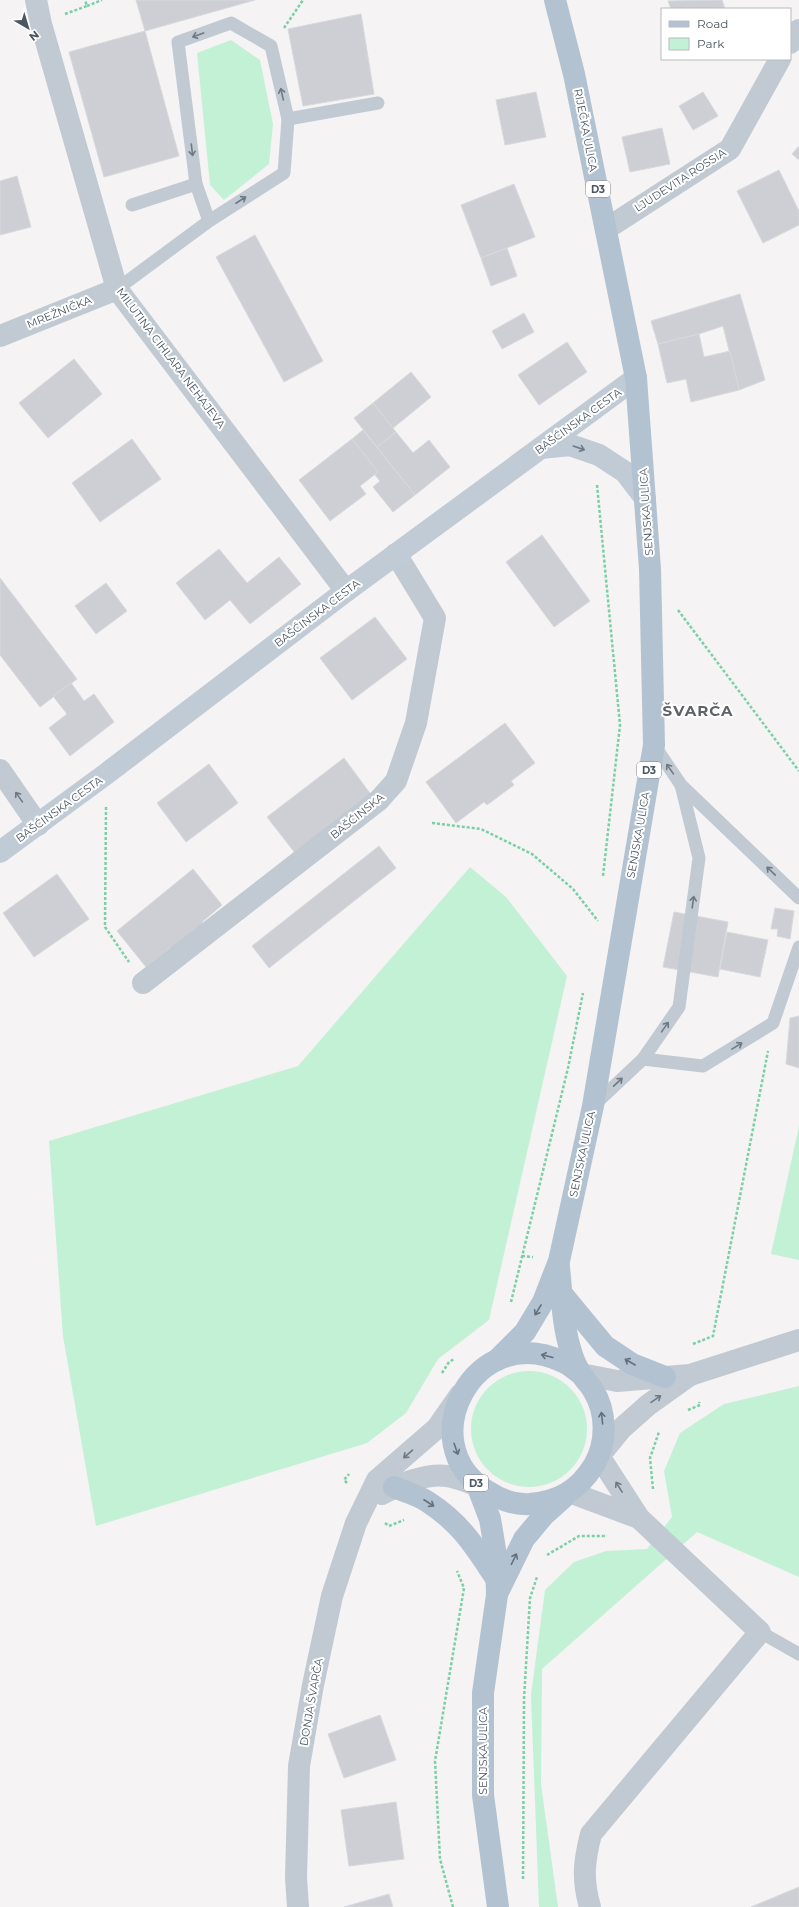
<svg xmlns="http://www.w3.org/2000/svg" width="799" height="1907" font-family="Montserrat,sans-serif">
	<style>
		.green { fill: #c3f1d5 }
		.building { fill: #cdcfd5; stroke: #d7d9de }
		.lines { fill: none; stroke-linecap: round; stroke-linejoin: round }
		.path { stroke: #7ad0a6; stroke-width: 2.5; stroke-dasharray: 3 2; stroke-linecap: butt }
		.lane { stroke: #c1cad2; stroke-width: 13 }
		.street { stroke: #c1cad2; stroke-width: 22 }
		.secondary { stroke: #c1cbd6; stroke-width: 22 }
		.primary { stroke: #b3c2d1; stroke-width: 22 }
		.oneway { stroke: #6e7983 }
		.oneway2 { stroke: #6e7984 }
		.oneway3 { stroke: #64717d }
		.labels { text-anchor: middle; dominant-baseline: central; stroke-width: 4; stroke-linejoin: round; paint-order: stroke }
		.shield { fill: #fff; stroke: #808990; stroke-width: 1 }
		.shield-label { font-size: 10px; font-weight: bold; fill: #4a5661 }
		.street-label { font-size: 11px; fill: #4a5661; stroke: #fff }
		.district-label { font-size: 15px; font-weight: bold; letter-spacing: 1px; fill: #5f6368; stroke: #fff }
	</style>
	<rect width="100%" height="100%" fill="#f5f3f3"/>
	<g class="green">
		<polygon points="231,40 260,60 273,124 269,164 224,200 210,185 197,53"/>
		<polygon points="470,867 506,897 567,976 489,1320 438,1359 406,1413 367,1443 96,1526 63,1336 49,1141 298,1066"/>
		<polygon points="799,1126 799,1260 771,1254"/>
		<circle cx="529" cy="1429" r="58"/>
		<polygon points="799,1386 799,1577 697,1532 542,1669 541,1784 558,1907 539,1907 531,1695 545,1590 574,1562 606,1551 647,1549 672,1517 664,1471 680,1433 724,1404"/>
	</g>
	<g class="building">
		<polygon points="136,0 255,0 145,31"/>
		<polygon points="722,0 725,9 671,9 668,1"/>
		<polygon points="361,14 374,94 303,106 288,29"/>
		<polygon points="145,31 179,156 104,177 69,52"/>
		<polygon points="536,92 546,137 505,145 496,100"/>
		<polygon points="703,92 718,116 693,130 679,106"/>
		<polygon points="662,128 670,164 630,172 622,137"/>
		<polygon points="799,146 799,160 792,154"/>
		<polygon points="779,170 799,211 799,225 763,243 737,191"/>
		<polygon points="17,176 31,227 0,235 0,181"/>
		<polygon points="514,184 535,237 481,258 461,205"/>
		<polygon points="255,235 323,361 284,382 216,257"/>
		<polygon points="507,248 517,276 491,286 481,258"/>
		<polygon points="740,294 765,380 739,390 723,326 699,334 658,344 651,321"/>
		<polygon points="524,313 534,332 502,349 492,331"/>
		<polygon points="699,334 704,357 730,351 739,390 691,402 686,379 667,383 658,344"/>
		<polygon points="567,342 587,372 539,405 518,375"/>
		<polygon points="74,359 102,394 48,438 19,403"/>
		<polygon points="411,372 431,397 393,428 373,403"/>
		<polygon points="373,403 396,432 377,447 354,418"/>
		<polygon points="363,430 415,495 393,512 373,487 380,481 375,475 378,472 352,439"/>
		<polygon points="396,432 413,453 429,440 450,467 415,495 377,447"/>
		<polygon points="132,439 161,479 100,522 72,483"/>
		<polygon points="352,439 378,472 360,486 366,494 330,521 299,480"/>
		<polygon points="542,535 590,601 554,627 506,562"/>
		<polygon points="219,549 247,583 279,557 301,584 250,624 230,600 205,620 176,583"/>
		<polygon points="0,578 77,679 40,707 0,655"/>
		<polygon points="106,583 127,611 96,634 75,606"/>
		<polygon points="375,617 407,659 352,700 320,658"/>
		<polygon points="71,683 84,701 94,694 114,722 70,756 49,728 67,714 53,696"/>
		<polygon points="505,723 535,763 511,781 514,785 487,805 484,802 456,823 426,782"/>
		<polygon points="344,758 372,796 295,853 267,817"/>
		<polygon points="209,764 238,803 186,842 157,803"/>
		<polygon points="379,846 396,868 269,968 252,946"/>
		<polygon points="193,869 222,905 202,922 207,928 174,954 170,948 146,967 117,931"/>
		<polygon points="57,874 89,919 34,957 3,913"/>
		<polygon points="775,908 794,911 790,939 777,936 778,929 771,929"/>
		<polygon points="674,912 728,922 718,977 663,967"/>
		<polygon points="727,932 768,940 760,977 720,969"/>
		<polygon points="799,1016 799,1068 786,1064 790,1018"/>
		<polygon points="380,1715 396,1760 344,1778 328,1734"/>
		<polygon points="396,1802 404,1859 349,1866 341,1810"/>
		<polygon points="799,1887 799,1907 751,1907"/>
		<polygon points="389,1894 393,1907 344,1907"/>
	</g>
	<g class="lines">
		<g class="path">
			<polyline points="87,6 102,0"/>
			<polyline points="65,14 87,6 85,0"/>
			<polyline points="284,28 303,0"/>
			<polyline points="597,485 620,725 603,876"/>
			<polyline points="678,610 799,771"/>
			<polyline points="106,807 105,927 129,962"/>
			<polyline points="432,823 481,829 532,854 573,889 598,921"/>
			<polyline points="522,1256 533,1257"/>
			<polyline points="511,1302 568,1068 583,993"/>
			<polyline points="693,1344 713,1336 768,1051"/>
			<polyline points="442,1373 449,1362 454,1359"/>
			<polyline points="688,1410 700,1405 699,1402"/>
			<polyline points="347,1483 344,1480 349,1474"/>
			<polyline points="653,1489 650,1458 659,1432"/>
			<polyline points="385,1523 389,1526 404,1520"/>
			<polyline points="547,1555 579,1536 607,1536"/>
			<polyline points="523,1879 524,1699 530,1598 537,1577"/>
			<polyline points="453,1907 440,1859 435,1761 464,1588 457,1571"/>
		</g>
		<g class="lane">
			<polyline points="288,119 378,103"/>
			<polyline points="132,205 196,184"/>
			<polyline points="117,289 209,221 284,173 288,119 271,46 231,23 178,42 196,184 209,221"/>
			<polyline points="654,745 681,785 799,898"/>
			<polyline points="643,1059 703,1066 773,1023 799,947"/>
			<polyline points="594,1105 643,1059 679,1007 699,858 681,785"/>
			<polyline points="760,1632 799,1654"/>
		</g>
		<g class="street">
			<polyline points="36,0 41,24 117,289 346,591"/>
			<polyline points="790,43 799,30"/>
			<polyline points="606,229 730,149 780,59"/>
			<polyline points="0,336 117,289"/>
			<polyline points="0,770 38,825"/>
			<polyline points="143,983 379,800 396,781 416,723 435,618 396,554"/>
			<polyline points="581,1374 617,1381 690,1375 799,1340"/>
			<polyline points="569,1492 639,1518"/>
			<path d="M382,1494C399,1484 427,1473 447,1476C457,1478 468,1482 477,1485"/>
			<polyline points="298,1907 296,1878 299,1766 313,1685 332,1596 356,1523 377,1480 437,1428 460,1395"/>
			<path d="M590,1907C582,1879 584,1861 591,1834L760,1632L639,1518L599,1456L621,1429L648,1405L690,1375"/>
		</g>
		<g class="secondary">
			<polyline points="541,448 570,445 599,455 625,472 645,498"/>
			<polyline points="0,852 106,774 346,591 636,378"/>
		</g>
		<g class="primary">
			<path d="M559,1267C562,1294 562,1322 570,1348C572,1356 577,1368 582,1375C585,1380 590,1385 593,1390C607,1412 607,1443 594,1465C578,1491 559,1501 530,1504C515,1505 499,1499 487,1491C409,1443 476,1319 563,1362C570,1365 575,1370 581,1374"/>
			<polyline points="562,1294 605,1346 632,1364 665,1377"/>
			<polyline points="497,1360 525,1332 543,1302 559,1261 593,1106 654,745 650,569 636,378 574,74 555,0"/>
			<polyline points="477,1485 490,1519 496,1555 497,1595 483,1693 483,1795 498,1907"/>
			<path d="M394,1487C405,1492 418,1495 428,1502C462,1524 475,1547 497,1580"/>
			<polyline points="499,1590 524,1539 544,1515 563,1498"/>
		</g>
	</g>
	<defs><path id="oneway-shaft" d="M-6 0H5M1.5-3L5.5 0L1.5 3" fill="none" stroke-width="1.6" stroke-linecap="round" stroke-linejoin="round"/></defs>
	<g class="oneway">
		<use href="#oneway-shaft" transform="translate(198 35) rotate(160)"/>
		<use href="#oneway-shaft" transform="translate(282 94) rotate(-103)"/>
		<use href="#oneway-shaft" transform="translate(192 150) rotate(83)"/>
		<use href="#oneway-shaft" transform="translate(241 200) rotate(-33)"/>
		<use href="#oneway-shaft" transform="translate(670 769) rotate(-125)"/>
		<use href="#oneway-shaft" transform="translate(19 797) rotate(-125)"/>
		<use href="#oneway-shaft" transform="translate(771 871) rotate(-136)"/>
		<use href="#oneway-shaft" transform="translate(693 902) rotate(-82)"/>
		<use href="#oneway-shaft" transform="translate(665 1027) rotate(-55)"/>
		<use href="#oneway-shaft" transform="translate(737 1046) rotate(-31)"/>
		<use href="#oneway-shaft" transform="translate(618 1082) rotate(-43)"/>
		<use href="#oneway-shaft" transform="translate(656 1399) rotate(-35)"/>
		<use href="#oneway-shaft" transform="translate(408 1454) rotate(139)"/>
		<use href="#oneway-shaft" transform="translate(619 1487) rotate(-122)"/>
	</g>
	<use class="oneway2" href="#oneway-shaft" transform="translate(579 448) rotate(19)"/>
	<g class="oneway3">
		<use href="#oneway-shaft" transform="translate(538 1310) rotate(121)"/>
		<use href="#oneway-shaft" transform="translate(547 1356) rotate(-166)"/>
		<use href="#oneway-shaft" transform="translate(630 1362) rotate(-150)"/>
		<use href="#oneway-shaft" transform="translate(602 1418) rotate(-96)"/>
		<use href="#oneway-shaft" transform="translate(456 1449) rotate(71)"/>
		<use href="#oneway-shaft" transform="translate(429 1503) rotate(33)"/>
		<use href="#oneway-shaft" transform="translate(514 1559) rotate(-64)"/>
	</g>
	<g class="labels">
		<g class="shield">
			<rect x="586" y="181" width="24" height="16" rx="3"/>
			<rect x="637" y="762" width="24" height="16" rx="3"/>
			<rect x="464" y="1475" width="24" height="16" rx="3"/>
		</g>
		<g class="shield-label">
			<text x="598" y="189">D3</text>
			<text x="649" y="770">D3</text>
			<text x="476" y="1483">D3</text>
		</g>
		<g class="street-label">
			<text transform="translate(586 130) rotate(79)">RIJEČKA ULICA</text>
			<text transform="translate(680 180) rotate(-33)">LJUDEVITA ROSSIA</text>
			<text transform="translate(59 312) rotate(-22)">MREŽNIČKA</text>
			<text transform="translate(171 358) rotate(53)">MILUTINA CIHLARA NEHAJEVA</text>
			<text transform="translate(578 421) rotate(-36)">BAŠĆINSKA CESTA</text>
			<text transform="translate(646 512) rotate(-94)">SENJSKA ULICA</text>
			<text transform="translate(317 613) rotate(-37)">BAŠĆINSKA CESTA</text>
			<text transform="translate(59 809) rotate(-36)">BAŠĆINSKA CESTA</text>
			<text transform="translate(357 816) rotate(-39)">BAŠĆINSKA</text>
			<text transform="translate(638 835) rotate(-80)">SENJSKA ULICA</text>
			<text transform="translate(582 1154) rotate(-78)">SENJSKA ULICA</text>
			<text transform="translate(311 1702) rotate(-80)">DONJA ŠVARČA</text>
			<text transform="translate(483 1751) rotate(-90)">SENJSKA ULICA</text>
		</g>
		<g class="district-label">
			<text x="698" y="710">ŠVARČA</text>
		</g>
	</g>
	<rect x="661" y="8" width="130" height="52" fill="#ffffff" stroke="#b7bbc0"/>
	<rect x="669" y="21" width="20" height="6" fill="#b3c2d1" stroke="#b7bbc0"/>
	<text x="697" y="28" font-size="12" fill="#4a5661">Road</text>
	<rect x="669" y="38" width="20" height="12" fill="#c3f1d5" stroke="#b7bbc0"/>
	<text x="697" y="48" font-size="12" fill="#4a5661">Park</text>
	<g transform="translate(28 28) rotate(142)" stroke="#ffffff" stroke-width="3" paint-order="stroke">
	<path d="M0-3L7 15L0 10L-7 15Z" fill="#4a5661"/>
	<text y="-6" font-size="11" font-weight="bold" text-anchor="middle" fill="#4a5661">N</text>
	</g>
</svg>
